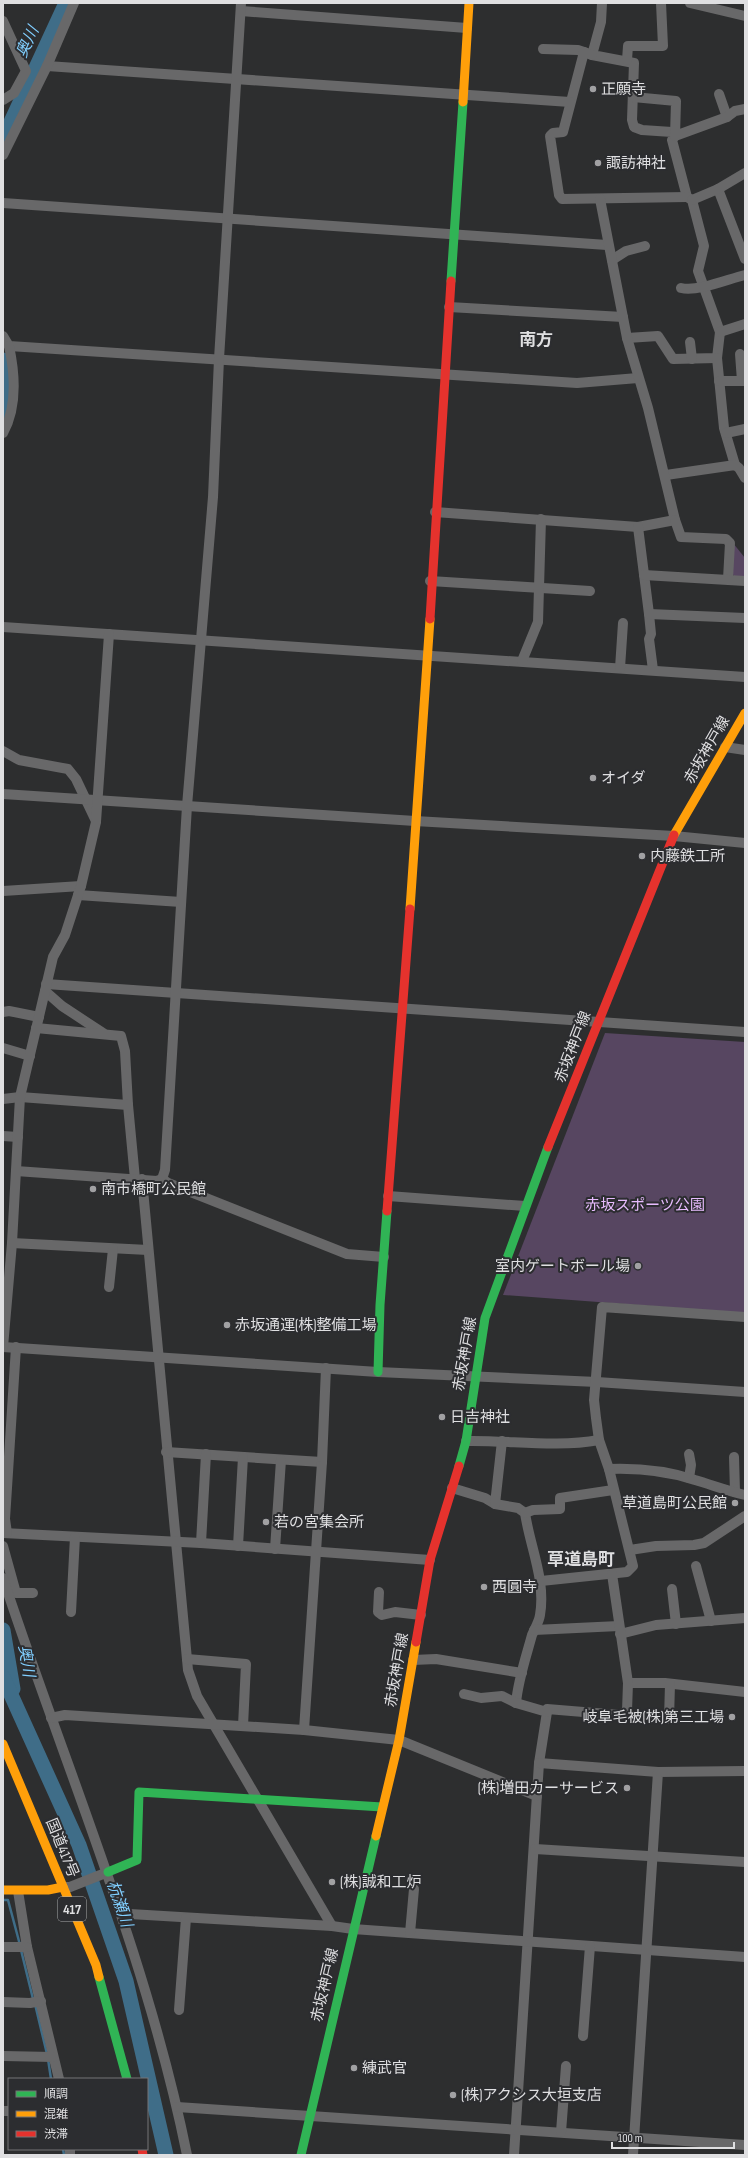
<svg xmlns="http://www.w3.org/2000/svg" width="748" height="2158" font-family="'Sofia Sans Condensed','Noto Sans JP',sans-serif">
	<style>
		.green { fill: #574661 }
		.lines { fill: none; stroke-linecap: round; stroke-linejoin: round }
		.stream { stroke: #3f6d88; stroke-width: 2.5 }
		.river { stroke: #3f6d88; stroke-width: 15 }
		.street { stroke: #686869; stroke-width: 10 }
		.fast { stroke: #30b455; stroke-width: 9 }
		.slow { stroke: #ff9f0a; stroke-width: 9 }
		.jam { stroke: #e5322d; stroke-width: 9 }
		.poi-dot { fill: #a1a1a3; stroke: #2c2d30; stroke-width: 1.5 }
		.labels { text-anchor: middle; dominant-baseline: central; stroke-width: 4; stroke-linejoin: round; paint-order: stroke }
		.shield { fill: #2c2d30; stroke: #a9aaac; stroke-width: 1 }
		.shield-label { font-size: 14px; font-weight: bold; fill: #dfdfe1 }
		.poi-label { font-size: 15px; fill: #dfdfe1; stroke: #2c2d30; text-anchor: start }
		.street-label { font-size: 15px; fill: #dfdfe1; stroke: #2c2d30 }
		.park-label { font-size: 15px; fill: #e7bbfe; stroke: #2c2d30 }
		.water-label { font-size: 16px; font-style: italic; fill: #81cfff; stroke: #2c2d30 }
		.quarter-label { font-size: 17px; font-weight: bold; fill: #dfdfe1; stroke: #2c2d30 }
	</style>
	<rect width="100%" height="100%" fill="#2d2e2f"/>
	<g class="green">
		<polygon points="733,543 745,558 745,577 734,576 732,573"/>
		<polygon points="605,1033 745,1042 745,1313 503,1295"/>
	</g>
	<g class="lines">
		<g class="stream">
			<polyline points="3,1900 8,1900 20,1945"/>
			<polyline points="21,1950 33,1999"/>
			<polyline points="35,2004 47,2054"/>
			<polyline points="48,2059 51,2079"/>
			<polyline points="63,2149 64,2155"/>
		</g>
		<g class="river">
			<polyline points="3,139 66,3"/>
			<path d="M3,360C9,374 7,398 3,413"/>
			<polyline points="3,1630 13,1689"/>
			<polyline points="3,1677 79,1845 126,1981 166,2155"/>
		</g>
		<g class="street">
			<polyline points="602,3 601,22 592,55 634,63 632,120 634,127 642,130 672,132 675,136 672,140 687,197 692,200 704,246 698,271 720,332 717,358 673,359 658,336 627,338"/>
			<polyline points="690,3 745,16"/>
			<polyline points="241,11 467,28"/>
			<polyline points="3,21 26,71 14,93 3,100"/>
			<polyline points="543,49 578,50 584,52"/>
			<polyline points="592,55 584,52 563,132 553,133 550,136 559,195 562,199 687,197"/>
			<polyline points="627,60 628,46 663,46 661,3"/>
			<polyline points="47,66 570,102"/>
			<polyline points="719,94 727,117"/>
			<polyline points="633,97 676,101 675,136 727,117 735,111 745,109"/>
			<polyline points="3,155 47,66 74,3"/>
			<polyline points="718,189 745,259"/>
			<polyline points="692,200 718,189 745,173"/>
			<polyline points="3,203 607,245"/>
			<polyline points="612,260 626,251 645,246"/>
			<path d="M681,288C698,292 728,279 745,275"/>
			<polyline points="449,307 623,317"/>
			<polyline points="720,332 745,324"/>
			<polyline points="3,336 9,346 577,383 638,378"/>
			<polyline points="690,342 692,359"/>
			<polyline points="740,354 742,381"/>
			<polyline points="717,358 724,428 735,465"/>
			<polyline points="719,381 745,381"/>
			<path d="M3,433C17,408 15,374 9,346"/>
			<polyline points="726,433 745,429"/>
			<polyline points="666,475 735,465 739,468 745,478"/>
			<polyline points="435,512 638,527 675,520 648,408 627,338 600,199"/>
			<polyline points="675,520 681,537 726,539 730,543 728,579"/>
			<polyline points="638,527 649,614 651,634 649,639 653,670"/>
			<polyline points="644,575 745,581"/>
			<polyline points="430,581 590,591"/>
			<polyline points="649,614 745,618"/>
			<polyline points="3,627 745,677"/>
			<polyline points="522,661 538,622 541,519"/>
			<polyline points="620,668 623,623"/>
			<polyline points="725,747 745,750"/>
			<polyline points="3,751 19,760 68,769 76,779 96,821"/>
			<polyline points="3,794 415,821 674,836 745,843"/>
			<polyline points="3,891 81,886"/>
			<polyline points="78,895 181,902"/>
			<polyline points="46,984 745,1032"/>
			<polyline points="45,991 62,1006 103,1033"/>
			<polyline points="3,1012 9,1011 39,1017"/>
			<polyline points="36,1028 121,1036 125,1051 128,1105"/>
			<polyline points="3,1048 30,1056"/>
			<polyline points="3,1099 20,1097 128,1105 135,1179"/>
			<polyline points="3,1136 18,1137"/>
			<polyline points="16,1171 157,1181 162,1179 168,1183 347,1254 384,1257"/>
			<polyline points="142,1179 188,1670 197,1696 332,1926"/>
			<polyline points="162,1179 165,1170 187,806 213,497 219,359 241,3"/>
			<polyline points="388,1196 525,1206"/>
			<polyline points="12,1243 148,1250"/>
			<polyline points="109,1287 113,1249"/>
			<polyline points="3,1347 378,1372 597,1382 745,1392"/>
			<polyline points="3,1347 12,1243 20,1097 53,957 65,935 81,886 96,822 109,634"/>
			<path d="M466,1441C510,1440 555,1448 599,1440"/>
			<polyline points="166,1452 322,1462"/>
			<polyline points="689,1454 691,1465 689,1478"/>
			<polyline points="734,1457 735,1492"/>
			<path d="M609,1469C637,1468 668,1471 695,1480C712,1485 728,1491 745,1495"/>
			<path d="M452,1488L485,1498L495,1504L518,1508L525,1513C530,1547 546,1580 540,1615C539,1622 535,1628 532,1635C526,1657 518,1680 516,1703"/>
			<polyline points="495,1504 502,1441"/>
			<polyline points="525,1513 533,1510 560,1509 560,1498 613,1490"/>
			<polyline points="3,1533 201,1543 430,1560"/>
			<polyline points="7,1533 5,1519 16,1347"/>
			<polyline points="201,1543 206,1454"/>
			<polyline points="3,1546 16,1593 33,1593"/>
			<polyline points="238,1546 243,1457"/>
			<polyline points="275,1549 281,1460"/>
			<polyline points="630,1550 656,1546 694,1545 704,1543 745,1516"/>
			<polyline points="696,1566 711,1621"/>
			<path d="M3,1578C66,1770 147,1956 187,2155"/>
			<polyline points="541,1581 627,1572 633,1566 609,1469 599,1440 596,1418 594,1400 602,1307 745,1317"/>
			<polyline points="672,1589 676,1624"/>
			<polyline points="379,1592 378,1612 382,1615 395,1612 421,1615"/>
			<polyline points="71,1612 75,1537"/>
			<polyline points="534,1630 619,1626"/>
			<polyline points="620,1634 656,1625 745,1618"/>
			<polyline points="187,1659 246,1664 243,1726"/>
			<polyline points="413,1660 436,1659 522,1673"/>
			<polyline points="628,1683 665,1683 745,1692"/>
			<polyline points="464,1694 481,1698 502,1696 516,1703 547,1712 539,1763 514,2155"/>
			<polyline points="547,1712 547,1709 620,1715 627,1711 628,1683 612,1574"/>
			<polyline points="51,1718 65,1715 304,1730 399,1740 537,1796"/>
			<polyline points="669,1719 670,1684"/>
			<polyline points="304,1730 322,1462 326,1368"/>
			<polyline points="539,1763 658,1772"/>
			<polyline points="535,1849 745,1862"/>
			<polyline points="63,1887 70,1887 108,1872"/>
			<polyline points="18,1891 27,1947 59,2079"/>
			<polyline points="130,1914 332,1926 353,1929 745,1957"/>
			<polyline points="410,1933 414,1889"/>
			<polyline points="3,1947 27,1947"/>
			<polyline points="3,2002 30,2003 41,2001"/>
			<polyline points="179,2010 186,1918"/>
			<polyline points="583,2036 590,1946"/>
			<polyline points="3,2056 53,2057"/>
			<polyline points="177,2107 745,2145"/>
			<polyline points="3,2111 9,2111"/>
			<polyline points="561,2132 566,2066"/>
			<polyline points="70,2149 70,2155"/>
			<polyline points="633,2155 658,1772 745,1771"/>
		</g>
		<g class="fast">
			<polyline points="451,281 463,102"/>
			<polyline points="378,1372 380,1305 387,1211"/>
			<polyline points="459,1466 466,1441 485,1318 548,1147"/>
			<polyline points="108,1872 137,1860 139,1792 382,1807"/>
			<polyline points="99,1977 127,2079"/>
			<polyline points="301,2155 376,1836"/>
		</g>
		<g class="slow">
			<polyline points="463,102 469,3"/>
			<polyline points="674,835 745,713"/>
			<polyline points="410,909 430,619"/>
			<polyline points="3,1744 96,1965 99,1977"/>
			<polyline points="376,1836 399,1740 416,1642"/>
			<polyline points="3,1890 48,1890 63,1887"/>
		</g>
		<g class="jam">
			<polyline points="430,619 451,281"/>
			<polyline points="548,1147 674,835"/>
			<polyline points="387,1211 410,909"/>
			<polyline points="416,1642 430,1560 459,1466"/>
			<polyline points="142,2149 143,2155"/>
		</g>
	</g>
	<g class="poi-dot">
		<circle cx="593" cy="89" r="4"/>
		<circle cx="598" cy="163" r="4"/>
		<circle cx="593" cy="778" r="4"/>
		<circle cx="642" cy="856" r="4"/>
		<circle cx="93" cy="1189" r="4"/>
		<circle cx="638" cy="1266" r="4"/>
		<circle cx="227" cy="1325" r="4"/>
		<circle cx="442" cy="1417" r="4"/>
		<circle cx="735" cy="1503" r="4"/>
		<circle cx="266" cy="1522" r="4"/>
		<circle cx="484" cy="1587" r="4"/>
		<circle cx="732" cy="1717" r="4"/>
		<circle cx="627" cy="1788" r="4"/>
		<circle cx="332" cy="1882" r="4"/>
		<circle cx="354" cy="2068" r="4"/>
		<circle cx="453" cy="2095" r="4"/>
	</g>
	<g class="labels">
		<rect class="shield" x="58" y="1897" width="28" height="24" rx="3"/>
		<g class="shield-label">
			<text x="72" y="1909">417</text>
		</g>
		<g class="poi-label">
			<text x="601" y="89">正願寺</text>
			<text x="606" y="163">諏訪神社</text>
			<text x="601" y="778">オイダ</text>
			<text x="650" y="856">内藤鉄工所</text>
			<text x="101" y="1189">南市橋町公民館</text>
			<text x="630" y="1266" text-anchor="end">室内ゲートボール場</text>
			<text x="235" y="1325">赤坂通運(株)整備工場</text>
			<text x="450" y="1417">日吉神社</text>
			<text x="727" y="1503" text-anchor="end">草道島町公民館</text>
			<text x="274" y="1522">若の宮集会所</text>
			<text x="492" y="1587">西圓寺</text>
			<text x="724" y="1717" text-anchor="end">岐阜毛被(株)第三工場</text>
			<text x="619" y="1788" text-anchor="end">(株)増田カーサービス</text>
			<text x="340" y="1882">(株)誠和工炉</text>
			<text x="362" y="2068">練武官</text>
			<text x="461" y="2095">(株)アクシス大垣支店</text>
		</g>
		<g class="street-label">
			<text transform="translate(707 750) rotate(-60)">赤坂神戸線</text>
			<text transform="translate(573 1047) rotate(-69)">赤坂神戸線</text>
			<text transform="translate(465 1354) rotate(-80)">赤坂神戸線</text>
			<text transform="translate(397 1670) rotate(-80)">赤坂神戸線</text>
			<text transform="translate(62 1848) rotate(68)">国道417号</text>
			<text transform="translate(325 1985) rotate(-77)">赤坂神戸線</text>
		</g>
		<g class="park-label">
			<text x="645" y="1205">赤坂スポーツ公園</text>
		</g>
		<g class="water-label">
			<text transform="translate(28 42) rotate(-65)">奥川</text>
			<text transform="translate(26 1661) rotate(81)">奥川</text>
			<text transform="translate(119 1904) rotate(71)">杭瀬川</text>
		</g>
		<g class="quarter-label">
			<text x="536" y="340">南方</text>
			<text x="581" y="1560">草道島町</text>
		</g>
	</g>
	<rect width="748" height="2158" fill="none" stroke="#dfdfe1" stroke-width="8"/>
	<rect x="8" y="2078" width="140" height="72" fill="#2c2d30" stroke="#747477"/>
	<rect x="16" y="2091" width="20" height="6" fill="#30b455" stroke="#747477"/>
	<text x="44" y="2098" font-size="12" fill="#dfdfe1">順調</text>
	<rect x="16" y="2111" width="20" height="6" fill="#ff9f0a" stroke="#747477"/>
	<text x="44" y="2118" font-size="12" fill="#dfdfe1">混雑</text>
	<rect x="16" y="2131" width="20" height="6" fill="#e5322d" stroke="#747477"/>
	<text x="44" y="2138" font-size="12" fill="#dfdfe1">渋滞</text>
	<path d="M612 2142v6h122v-6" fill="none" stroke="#dfdfe1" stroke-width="2"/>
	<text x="618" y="2142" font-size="12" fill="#dfdfe1" stroke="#2c2d30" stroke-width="3" paint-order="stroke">100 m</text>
</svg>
